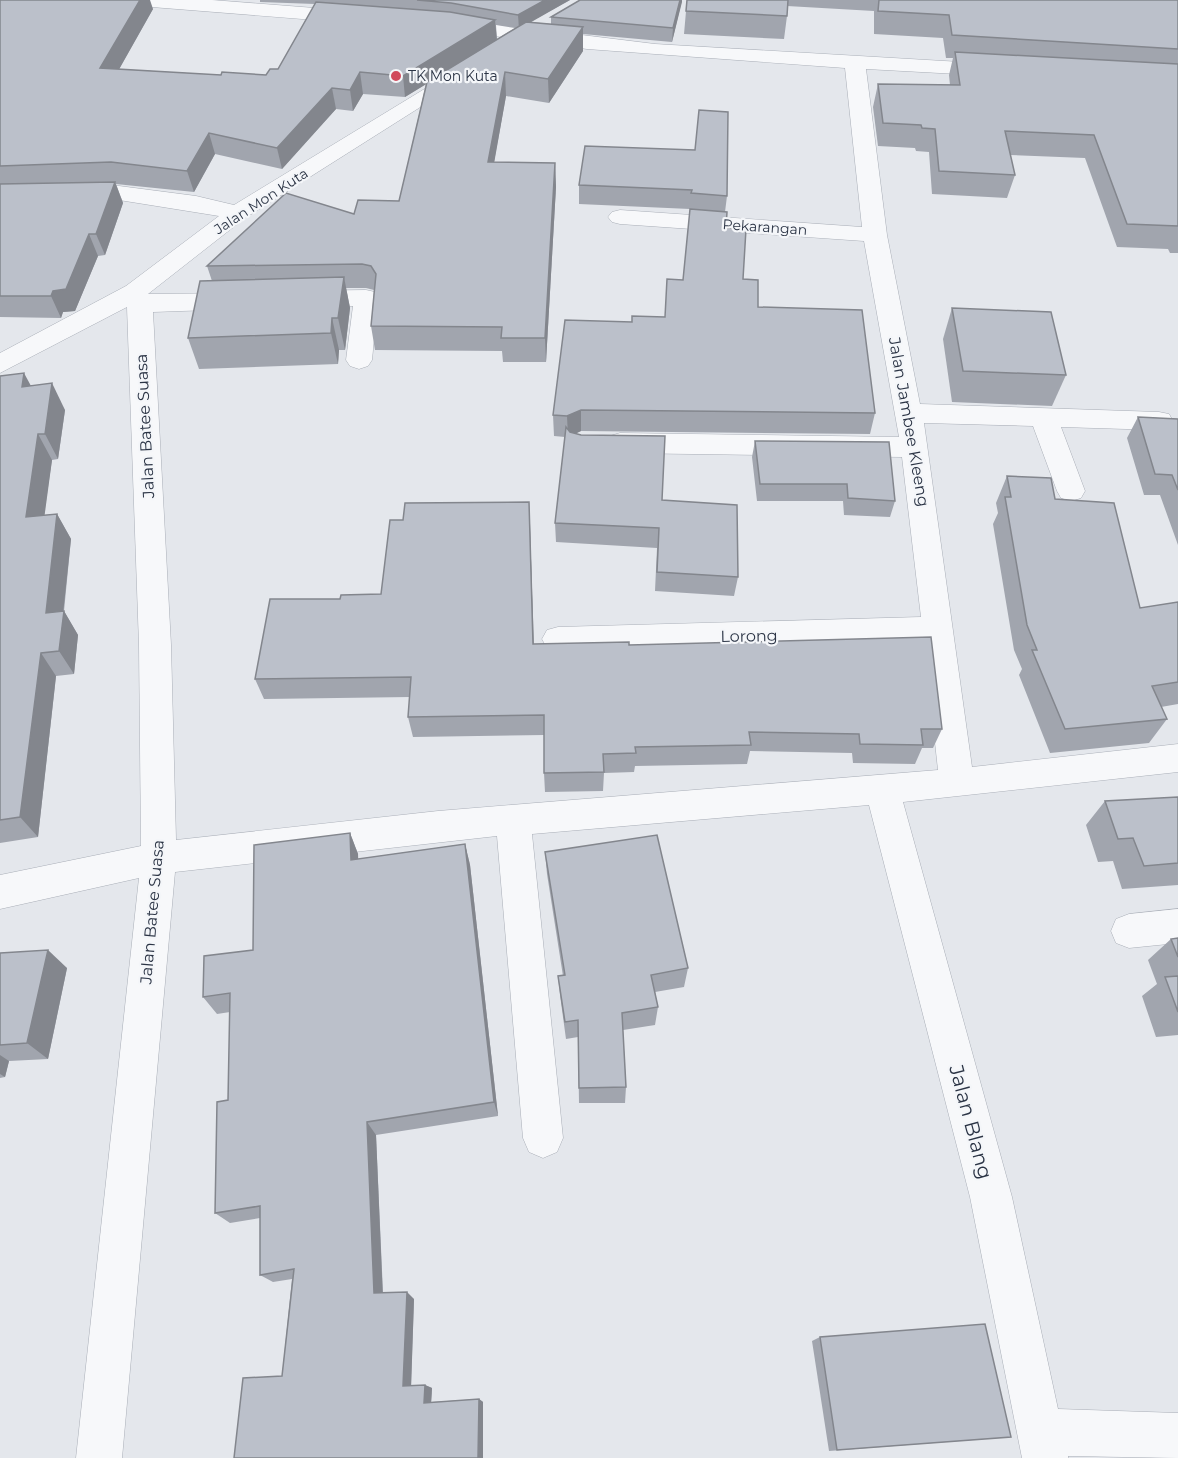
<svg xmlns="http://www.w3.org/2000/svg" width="1178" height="1458" font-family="Montserrat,sans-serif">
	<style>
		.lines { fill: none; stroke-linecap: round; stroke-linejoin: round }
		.minor-casing { stroke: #a9aeb7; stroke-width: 1 }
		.minor { fill: #f7f8fa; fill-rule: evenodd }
		.wall { fill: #a1a5ae; fill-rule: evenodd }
		.shaded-wall { fill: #83868d }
		.building { fill: #bbc0ca; stroke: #83868d; stroke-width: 1.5 }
		.poi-dot { fill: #d1495b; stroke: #f4f6f9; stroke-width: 2 }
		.labels { text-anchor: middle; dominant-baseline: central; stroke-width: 4.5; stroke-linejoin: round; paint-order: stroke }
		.far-poi-label { font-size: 14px; fill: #2b3445; stroke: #f4f6f9; text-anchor: start }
		.far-street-label { font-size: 14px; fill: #2b3445; stroke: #f4f6f9 }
		.street-label { font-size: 16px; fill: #2b3445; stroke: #f4f6f9 }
		.near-street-label { font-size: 20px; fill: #2b3445; stroke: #f4f6f9 }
	</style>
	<rect width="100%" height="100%" fill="#e4e7ec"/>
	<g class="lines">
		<g class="minor-casing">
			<g id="minor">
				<polygon points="129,0 212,0 353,11 363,17 353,23 139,6"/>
				<polygon points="452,19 655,44 995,64 1002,66 1005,70 1002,74 995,76 866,69 887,235 920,404 1159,412 1169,414 1173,421 1169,428 1159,430 1061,427 1085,491 1081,498 1071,501 1061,498 1057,491 1033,426 924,423 972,767 1178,744 1178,772 903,802 1012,1197 1058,1409 1178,1413 1178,1458 1068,1456 1068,1458 1022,1458 970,1197 869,805 532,834 563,1138 557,1152 543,1158 529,1152 523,1138 497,836 175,872 122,1458 76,1458 139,878 0,909 0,875 141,846 139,645 127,307 0,373 0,353 126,286 219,216 119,200 0,203 0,189 119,186 196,196 234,205 454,71 468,71 471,75 245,218 148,294 239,293 248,295 251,301 248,307 239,309 153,312 171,645 176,840 438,811 938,770 924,642 558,651 547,648 542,639 547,630 558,627 921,617 902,457 620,453 610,450 606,443 610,436 620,433 899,437 864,241 620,224 612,222 608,217 612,212 620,210 862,227 845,68 587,49 445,29 442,25 445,21"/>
				<polygon points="366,290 375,292 378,298 372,360 368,366 359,369 350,366 346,360 353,306 293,305 290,299 293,293 302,291"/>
				<polygon points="1178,909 1178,943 1129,948 1116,943 1111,931 1116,919 1129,914"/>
			</g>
		</g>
		<use href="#minor" class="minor"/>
	</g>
	<g class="wall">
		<path d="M0,0L153,9L119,69L221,75H266L278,69L315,4L260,2V0H570L530,22L551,24V17L580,0H682L672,42L583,34V51L549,103L506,96L494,162L555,163L556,187L546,362H503L502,351L375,350L371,326L374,290L366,288H346L350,308L345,350H339L338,364L199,369L188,338L212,281L207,266L354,214L399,201L426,84L405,97L363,94L353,111L336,109L282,169L215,154L194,192L116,184L123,203L105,255L98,256L75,311L63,312L61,318L0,317ZM496,25L515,28L497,39Z"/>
		<polygon points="687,0 1178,0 1178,253 1170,253 1168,249 1117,247 1085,158 1010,155 1015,175 1007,198 932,194 929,152 916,151 915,148 878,146 873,107 878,84 950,85 949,75 953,58 946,58 943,38 874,34 874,11 787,6 787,16 784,39 684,34"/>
		<polygon points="585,146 727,196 725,212 726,228 743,279 758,307 875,413 870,434 581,431 575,434 662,500 738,577 734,596 655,591 657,548 556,542 555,523 565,437 554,436 553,415 632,322 665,317 683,280 690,209 579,204 579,185"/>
		<polygon points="952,308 1066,375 1052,406 952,402 943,339"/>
		<polygon points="0,376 31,386 65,410 58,459 52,460 44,515 57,514 71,539 64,611 78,635 74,674 56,676 38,837 0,843"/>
		<polygon points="1138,417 1178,419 1178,545 1160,495 1144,495 1127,438"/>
		<polygon points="755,441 895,501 890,517 844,515 843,501 757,501 752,457"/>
		<polygon points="1007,476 1055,499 1140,608 1178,602 1178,704 1161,707 1167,719 1149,743 1050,753 1019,675 1022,669 1014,650 993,524 998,513 996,503"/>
		<polygon points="529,502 534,644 629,645 942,729 933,748 922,748 915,764 853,763 852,753 750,751 747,764 635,766 634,772 604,773 603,791 545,792 544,773 544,735 413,737 408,717 410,697 264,699 255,679 340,599 381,594 403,520"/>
		<polygon points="1178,797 1178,885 1122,889 1113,861 1098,862 1086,825 1105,801"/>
		<polygon points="350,833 358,854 358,859 465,844 470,865 498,1116 376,1135 383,1293 414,1299 411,1385 425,1385 432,1388 431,1402 479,1399 483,1402 483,1458 282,1376 292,1279 273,1282 260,1275 260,1218 230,1223 215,1213 228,1100 230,1012 217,1014 203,997 253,950"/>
		<polygon points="545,852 688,968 684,987 655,992 658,1007 655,1025 623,1030 626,1087 625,1103 579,1103 578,1037 566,1039 560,995 558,976 563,976 547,874"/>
		<polygon points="1178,938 1178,1035 1156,1037 1142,996 1157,984 1148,960 1171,939"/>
		<polygon points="0,953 67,968 48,1059 9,1061 5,1077 0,1078"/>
		<polygon points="820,1337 1011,1437 829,1451 812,1341"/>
	</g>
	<g class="shaded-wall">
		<polygon points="140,0 150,0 153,9 108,89 100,68"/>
		<polygon points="545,0 570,0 519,29 518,15"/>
		<polygon points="680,0 682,0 682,2 672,42 673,28"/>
		<polygon points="495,20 497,41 405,97 403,76"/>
		<polygon points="583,27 583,51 549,103 548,79"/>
		<polygon points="360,72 363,94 353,111 350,90"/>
		<polygon points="505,72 506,96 490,186 488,162"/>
		<polygon points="332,88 336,109 282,169 277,148"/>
		<polygon points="209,133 215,154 194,192 187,171"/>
		<polygon points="555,163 556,187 546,362 545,338"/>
		<polygon points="115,182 123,203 105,255 96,234"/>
		<polygon points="89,234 98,256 75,311 63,312 61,318 51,296 53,291"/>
		<polygon points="344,277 350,308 345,350 338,318"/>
		<polygon points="332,318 339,350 338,364 331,333"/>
		<polygon points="24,373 38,399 22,387"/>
		<polygon points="52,383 65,410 58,459 45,434"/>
		<polygon points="581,410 581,431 568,437 567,416"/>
		<polygon points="38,434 52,460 41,542 26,517"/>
		<polygon points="529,502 530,523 534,665 533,644"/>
		<polygon points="57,514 71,539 63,614 64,611 78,635 74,674 59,651 46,613"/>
		<polygon points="41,653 56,676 38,837 20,817"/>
		<polygon points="350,833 358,854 359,880 351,860"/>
		<polygon points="465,844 470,865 498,1116 494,1102"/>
		<polygon points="48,950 67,968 48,1059 27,1043"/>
		<polygon points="0,1055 9,1061 5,1077 0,1074"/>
		<polygon points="367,1122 376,1135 383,1300 374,1293"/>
		<polygon points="407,1292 414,1299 411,1389 403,1386"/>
		<polygon points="425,1385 432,1388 431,1406 424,1403"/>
		<polygon points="479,1399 483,1402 483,1458 478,1458"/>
	</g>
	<g class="building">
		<polygon points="0,0 140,0 100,68 221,75 222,72 266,75 270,69 278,69 316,2 450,12 495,20 403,76 360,72 350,90 332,88 277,148 209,133 187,171 111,162 0,166"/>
		<polygon points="417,0 545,0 518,15 451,3"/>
		<polygon points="580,0 680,0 673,28 551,17"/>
		<polygon points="687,0 788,0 787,16 686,11"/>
		<polygon points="879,0 1178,0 1178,49 952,35 949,15 878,11"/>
		<polygon points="526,22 583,27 548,79 505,72 488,162 555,163 545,338 501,338 502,327 371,326 376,274 371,266 362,264 207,266 286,193 354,214 358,200 399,201 427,82"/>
		<polygon points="955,52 1178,64 1178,226 1127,224 1094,135 1005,131 1015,175 939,171 935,129 922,128 921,125 883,123 878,84 960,85"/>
		<polygon points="699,110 728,112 727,196 691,193 692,190 579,185 585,146 695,150"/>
		<polygon points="115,182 96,234 89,234 66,289 53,291 51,296 0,296 0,184"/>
		<polygon points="690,209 727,212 726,228 746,229 743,279 758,280 758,307 862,310 875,413 581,410 567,416 553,415 565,320 632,322 632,316 665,317 667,279 683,280"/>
		<polygon points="344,277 338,318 332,318 331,333 188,338 200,281"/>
		<polygon points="952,308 1051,312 1066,375 963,371"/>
		<polygon points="24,373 22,387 52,383 45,434 38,434 26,517 57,514 46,613 64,611 59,651 41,653 20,817 0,820 0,376"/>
		<polygon points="1138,417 1178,419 1178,490 1172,475 1155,474"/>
		<polygon points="566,427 570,432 581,435 665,436 662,500 737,505 738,577 657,572 659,528 555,523"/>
		<polygon points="755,441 889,442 895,501 848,498 847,484 760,484"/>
		<polygon points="1007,476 1051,478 1055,499 1114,503 1140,608 1178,602 1178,682 1152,686 1167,719 1065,729 1032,650 1037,650 1027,625 1005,497 1011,497"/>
		<polygon points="529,502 533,644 629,642 629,645 931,637 942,729 921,729 923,745 860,744 859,734 749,732 751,745 635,747 636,753 603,754 604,772 544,773 544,715 408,717 411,677 255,679 270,599 340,599 341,595 381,594 390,520 403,520 405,503"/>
		<polygon points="1178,797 1178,863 1144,866 1133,838 1118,839 1105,801"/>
		<polygon points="350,833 351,860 465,844 494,1102 367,1122 374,1293 407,1292 403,1386 425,1385 424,1403 479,1399 478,1458 234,1458 243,1378 282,1376 294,1269 260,1275 260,1206 215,1213 217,1102 228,1100 230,993 203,997 204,956 253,950 254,845"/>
		<polygon points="657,835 688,968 651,975 658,1007 622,1013 626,1087 579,1088 578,1020 565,1022 558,976 565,975 545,852"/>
		<polygon points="1178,938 1178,957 1171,939"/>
		<polygon points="48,950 27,1043 0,1045 0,953"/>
		<polygon points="1178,976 1178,1012 1165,977"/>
		<polygon points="985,1324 1011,1437 837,1450 820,1337"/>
	</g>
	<circle class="poi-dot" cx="396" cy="76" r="6"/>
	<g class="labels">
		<g class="far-poi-label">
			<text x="408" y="76">TK Mon Kuta</text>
		</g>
		<g class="far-street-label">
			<text transform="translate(261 201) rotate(-33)">Jalan Mon Kuta</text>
			<text transform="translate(765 227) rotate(4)">Pekarangan</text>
		</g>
		<g class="street-label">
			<text transform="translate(909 422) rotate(80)">Jalan Jambee Kleeng</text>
			<text transform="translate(145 426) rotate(-93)">Jalan Batee Suasa</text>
			<text transform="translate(749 636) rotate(-1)">Lorong</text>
			<text transform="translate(152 912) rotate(-85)">Jalan Batee Suasa</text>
		</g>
		<g class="near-street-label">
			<text transform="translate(971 1122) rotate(75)">Jalan Blang</text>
		</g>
	</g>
</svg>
